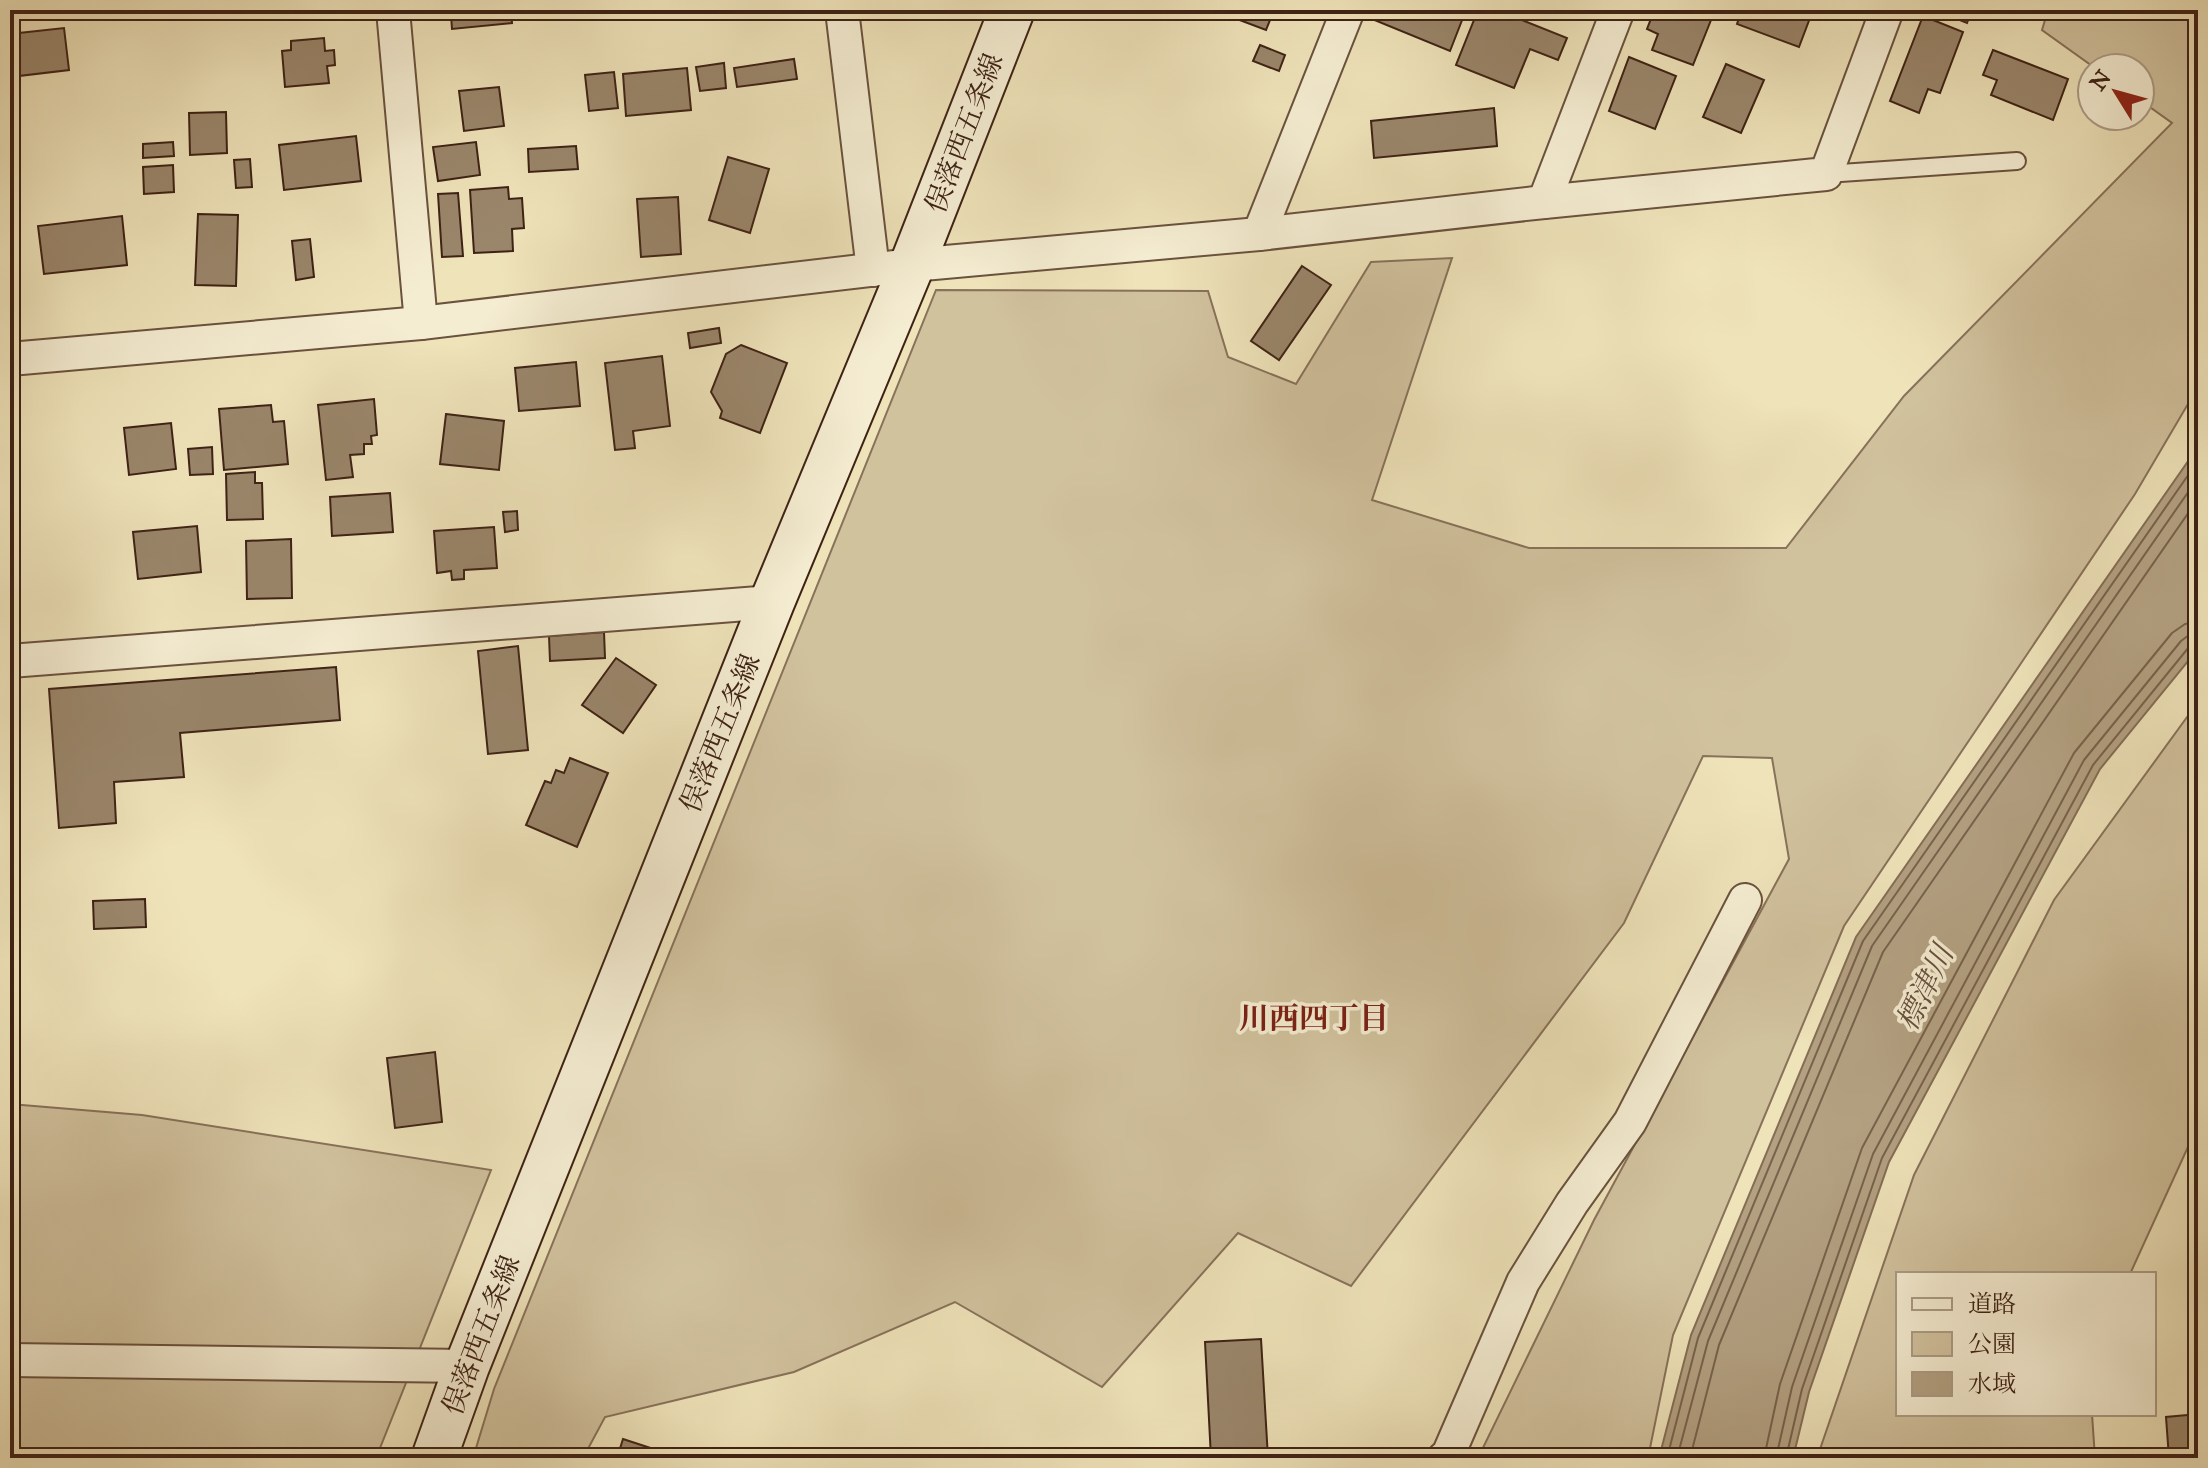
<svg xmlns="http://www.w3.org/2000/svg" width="2208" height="1468" font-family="'IM FELL Great Primer','Noto Serif JP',serif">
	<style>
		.green { fill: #d1c29e; stroke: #88725a; stroke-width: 2 }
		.water { fill: #b3a182; stroke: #846e56; stroke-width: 2 }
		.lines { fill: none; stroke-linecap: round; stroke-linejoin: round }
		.shore { stroke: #78624c; stroke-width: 2 }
		.building { fill: #9a866b; stroke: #3e2215; stroke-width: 2 }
		.service-casing { stroke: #6a523e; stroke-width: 20 }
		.minor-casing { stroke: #6a523e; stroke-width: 36 }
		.secondary-casing { stroke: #3e2215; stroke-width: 48 }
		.service { stroke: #f5edd2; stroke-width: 16 }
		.minor { stroke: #f5edd2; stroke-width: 32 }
		.secondary { stroke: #f5edd2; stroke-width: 44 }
		.labels { text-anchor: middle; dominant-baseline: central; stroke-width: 7; stroke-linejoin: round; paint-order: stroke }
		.street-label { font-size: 28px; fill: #3e2215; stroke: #f5edd2 }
		.water-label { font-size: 30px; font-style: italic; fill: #674e3b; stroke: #f5edd2 }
		.neighbourhood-label { font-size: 30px; font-weight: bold; fill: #7a1f14; stroke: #f5edd2 }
	</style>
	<rect width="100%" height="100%" fill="#efe3ba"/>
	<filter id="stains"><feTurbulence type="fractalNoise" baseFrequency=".0025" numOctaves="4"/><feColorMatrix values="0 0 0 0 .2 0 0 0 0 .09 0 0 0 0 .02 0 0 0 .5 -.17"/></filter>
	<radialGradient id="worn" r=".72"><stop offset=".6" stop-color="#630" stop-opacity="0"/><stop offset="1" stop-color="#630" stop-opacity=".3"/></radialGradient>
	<g class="green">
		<polygon points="2048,10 2198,10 2198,387 2135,494 1844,926 1673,1335 1648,1458 1478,1458 1594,1220 1789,859 1772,758 1703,756 1624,923 1351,1286 1238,1233 1102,1387 955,1302 794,1372 605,1417 583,1458 473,1458 494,1389 936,290 1208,291 1228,357 1296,384 1371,262 1452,258 1372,500 1529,548 1786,548 1904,396 2172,123 2140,100 2140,68 2095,68 2042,30"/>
		<polygon points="2198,702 2198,1125 2130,1274 1898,1274 1898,1414 2092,1414 2095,1458 1817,1458 1914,1175 2054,900"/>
		<polygon points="10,1104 142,1115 491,1170 376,1458 10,1458"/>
	</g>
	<polygon class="water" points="2198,447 2198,649 2100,769 1889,1162 1809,1392 1793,1458 1659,1458 1691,1335 1856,937"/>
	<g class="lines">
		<g class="shore">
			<polyline points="1667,1458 1698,1338 1863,941 2198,461"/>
			<polyline points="1677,1458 1708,1341 1872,946 2198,478"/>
			<polyline points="1690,1458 1719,1345 1883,952 2198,499"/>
			<polyline points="1764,1458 1780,1384 1862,1148 2074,753 2172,633 2185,624 2198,622"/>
			<polyline points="1776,1458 1792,1387 1873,1154 2084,760 2181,641 2189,635 2198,634"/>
			<polyline points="1786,1458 1802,1389 1882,1158 2093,765 2189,647 2198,644"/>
		</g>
	</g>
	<g class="building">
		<polygon points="416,10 511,10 512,23 452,29 451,15 417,18"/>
		<polygon points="733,10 793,10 793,14 734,20"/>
		<polygon points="1213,10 1274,10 1266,30"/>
		<polygon points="1370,10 1466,10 1450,51 1367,17"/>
		<polygon points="1478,10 1497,10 1567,38 1558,60 1530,49 1514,88 1456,65"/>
		<polygon points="1668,10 1715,10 1693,65 1652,50 1658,34 1647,29 1654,11 1665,15"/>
		<polygon points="1742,10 1813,10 1799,47 1737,24"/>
		<polygon points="1935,10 1972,10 1967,23"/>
		<polygon points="1923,16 1963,32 1940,93 1928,89 1919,113 1890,101"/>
		<polygon points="64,28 69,70 10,77 10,34"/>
		<polygon points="324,38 325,51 334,50 335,65 327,66 329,83 285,87 282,51 291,50 291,41"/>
		<polygon points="1260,45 1285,55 1279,71 1253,61"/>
		<polygon points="1993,50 2068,79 2053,120 1991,95 1997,80 1983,75"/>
		<polygon points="1629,57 1676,76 1655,129 1609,111"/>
		<polygon points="794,59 797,79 737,87 734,68"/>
		<polygon points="724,63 726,88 700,91 696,67"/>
		<polygon points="1726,64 1764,80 1741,133 1703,117"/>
		<polygon points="687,68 691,110 626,116 623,74"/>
		<polygon points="614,72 618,108 589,111 585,75"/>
		<polygon points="499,87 504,126 464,131 459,91"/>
		<polygon points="1494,108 1497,146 1374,158 1371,121"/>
		<polygon points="226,112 227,153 190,155 189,113"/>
		<polygon points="356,136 361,181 284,190 279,145"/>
		<polygon points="173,142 174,156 143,158 143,144"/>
		<polygon points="476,142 480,175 438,181 433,147"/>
		<polygon points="576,146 578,169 529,172 528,149"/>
		<polygon points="728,157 769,169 750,233 709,220"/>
		<polygon points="250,159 252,187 236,188 234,160"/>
		<polygon points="173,165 174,192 144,194 143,167"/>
		<polygon points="508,187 509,199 522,198 524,228 512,229 513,251 474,253 470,190"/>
		<polygon points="458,193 463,256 442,257 438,194"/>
		<polygon points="678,197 681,254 641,257 637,199"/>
		<polygon points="198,214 238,215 236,286 195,285"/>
		<polygon points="122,216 127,265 44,274 38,226"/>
		<polygon points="310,239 314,277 296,280 292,241"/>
		<polygon points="1302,266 1331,285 1279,360 1251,341"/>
		<polygon points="719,328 721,343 690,348 688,333"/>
		<polygon points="741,345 787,363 760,433 720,418 722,411 711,392 726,354"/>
		<polygon points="662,356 670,426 633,431 635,448 615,450 605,363"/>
		<polygon points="576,362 580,406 519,411 515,368"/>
		<polygon points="374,399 377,435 371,436 372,444 364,444 364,454 350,455 353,477 326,480 318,405"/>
		<polygon points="271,405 273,422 284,421 288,464 224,470 219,409"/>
		<polygon points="446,414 504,421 499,470 440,464"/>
		<polygon points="171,423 176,469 129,475 124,428"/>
		<polygon points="212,447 213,474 190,475 188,449"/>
		<polygon points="255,472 255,483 262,483 263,519 227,520 226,474"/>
		<polygon points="390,493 393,532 332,536 330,497"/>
		<polygon points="517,511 518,530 505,532 503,512"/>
		<polygon points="197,526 201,572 138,579 133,532"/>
		<polygon points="494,527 497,568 464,570 464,579 452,580 451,571 437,573 434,531"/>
		<polygon points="291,539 292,598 247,599 246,541"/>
		<polygon points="604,632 605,658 550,661 549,636"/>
		<polygon points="518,646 528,750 488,754 478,651"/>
		<polygon points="616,658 656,685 623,733 582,705"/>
		<polygon points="336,667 340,720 180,733 184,777 114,782 116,823 59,828 49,689"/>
		<polygon points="570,758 608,773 577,847 526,825 545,781 551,783 556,770 564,773"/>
		<polygon points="145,899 146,927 94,929 93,901"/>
		<polygon points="435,1052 442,1122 395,1128 387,1058"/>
		<polygon points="1261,1339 1268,1458 1211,1458 1205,1342"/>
		<polygon points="2198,1414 2198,1458 2169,1458 2166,1417"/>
		<polygon points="623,1439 672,1455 672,1458 617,1458"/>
	</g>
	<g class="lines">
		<g class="service-casing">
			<polyline id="service" points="1826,174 2017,161"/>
		</g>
		<g class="minor-casing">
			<g id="minor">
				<polyline points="393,10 421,323"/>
				<polyline points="842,10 873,270"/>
				<polyline points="1544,202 1618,10"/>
				<polyline points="1259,234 1348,10"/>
				<polyline points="10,359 421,323 912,265 1259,234 1544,202 1826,174 1887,10"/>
				<polyline points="10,661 772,602"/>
				<polyline points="10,1360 467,1366"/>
				<polyline points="1444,1458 1448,1455 1523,1282 1572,1203 1630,1122 1745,900"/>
			</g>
		</g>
		<g class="secondary-casing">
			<polyline id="secondary" points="434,1458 467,1366 772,602 912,265 1012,10"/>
		</g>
		<use href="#service" class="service"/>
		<use href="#minor" class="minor"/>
		<use href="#secondary" class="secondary"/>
	</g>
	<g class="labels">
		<g class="street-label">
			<text transform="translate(964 133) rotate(-69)">俣落西五条線</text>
			<text transform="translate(720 733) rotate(-68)">俣落西五条線</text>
			<text transform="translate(481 1335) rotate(-69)">俣落西五条線</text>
		</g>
		<g class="water-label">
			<text transform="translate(1925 988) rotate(-64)">標津川</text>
		</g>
		<g class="neighbourhood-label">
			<text x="1314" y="1018">川西四丁目</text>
		</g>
	</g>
	<rect width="2208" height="1468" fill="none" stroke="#efe3ba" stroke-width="40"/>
	<rect x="12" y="12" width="2184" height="1444" fill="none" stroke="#3e2215" stroke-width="4"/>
	<rect x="20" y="20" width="2168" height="1428" fill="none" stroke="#3e2215" stroke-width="2"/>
	<rect x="1896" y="1272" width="260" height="144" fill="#f5edd2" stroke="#ac9c86" stroke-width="2"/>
	<rect x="1912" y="1298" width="40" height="12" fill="#f5edd2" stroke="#ac9c86" stroke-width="2"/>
	<text x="1968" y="1312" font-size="24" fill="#3e2215">道路</text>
	<rect x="1912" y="1332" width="40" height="24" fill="#d1c29e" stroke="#ac9c86" stroke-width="2"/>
	<text x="1968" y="1352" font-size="24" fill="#3e2215">公園</text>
	<rect x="1912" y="1372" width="40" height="24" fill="#b3a182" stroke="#ac9c86" stroke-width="2"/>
	<text x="1968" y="1392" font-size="24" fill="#3e2215">水域</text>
	<g transform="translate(2116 92) rotate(307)"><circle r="38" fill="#f5edd2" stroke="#ac9c86" stroke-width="2"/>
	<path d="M0-6L14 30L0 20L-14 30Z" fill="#8f2418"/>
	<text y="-12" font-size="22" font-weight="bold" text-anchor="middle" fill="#3e2215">N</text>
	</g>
	<rect width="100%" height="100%" filter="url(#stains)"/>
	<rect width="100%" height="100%" fill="url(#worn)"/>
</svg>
